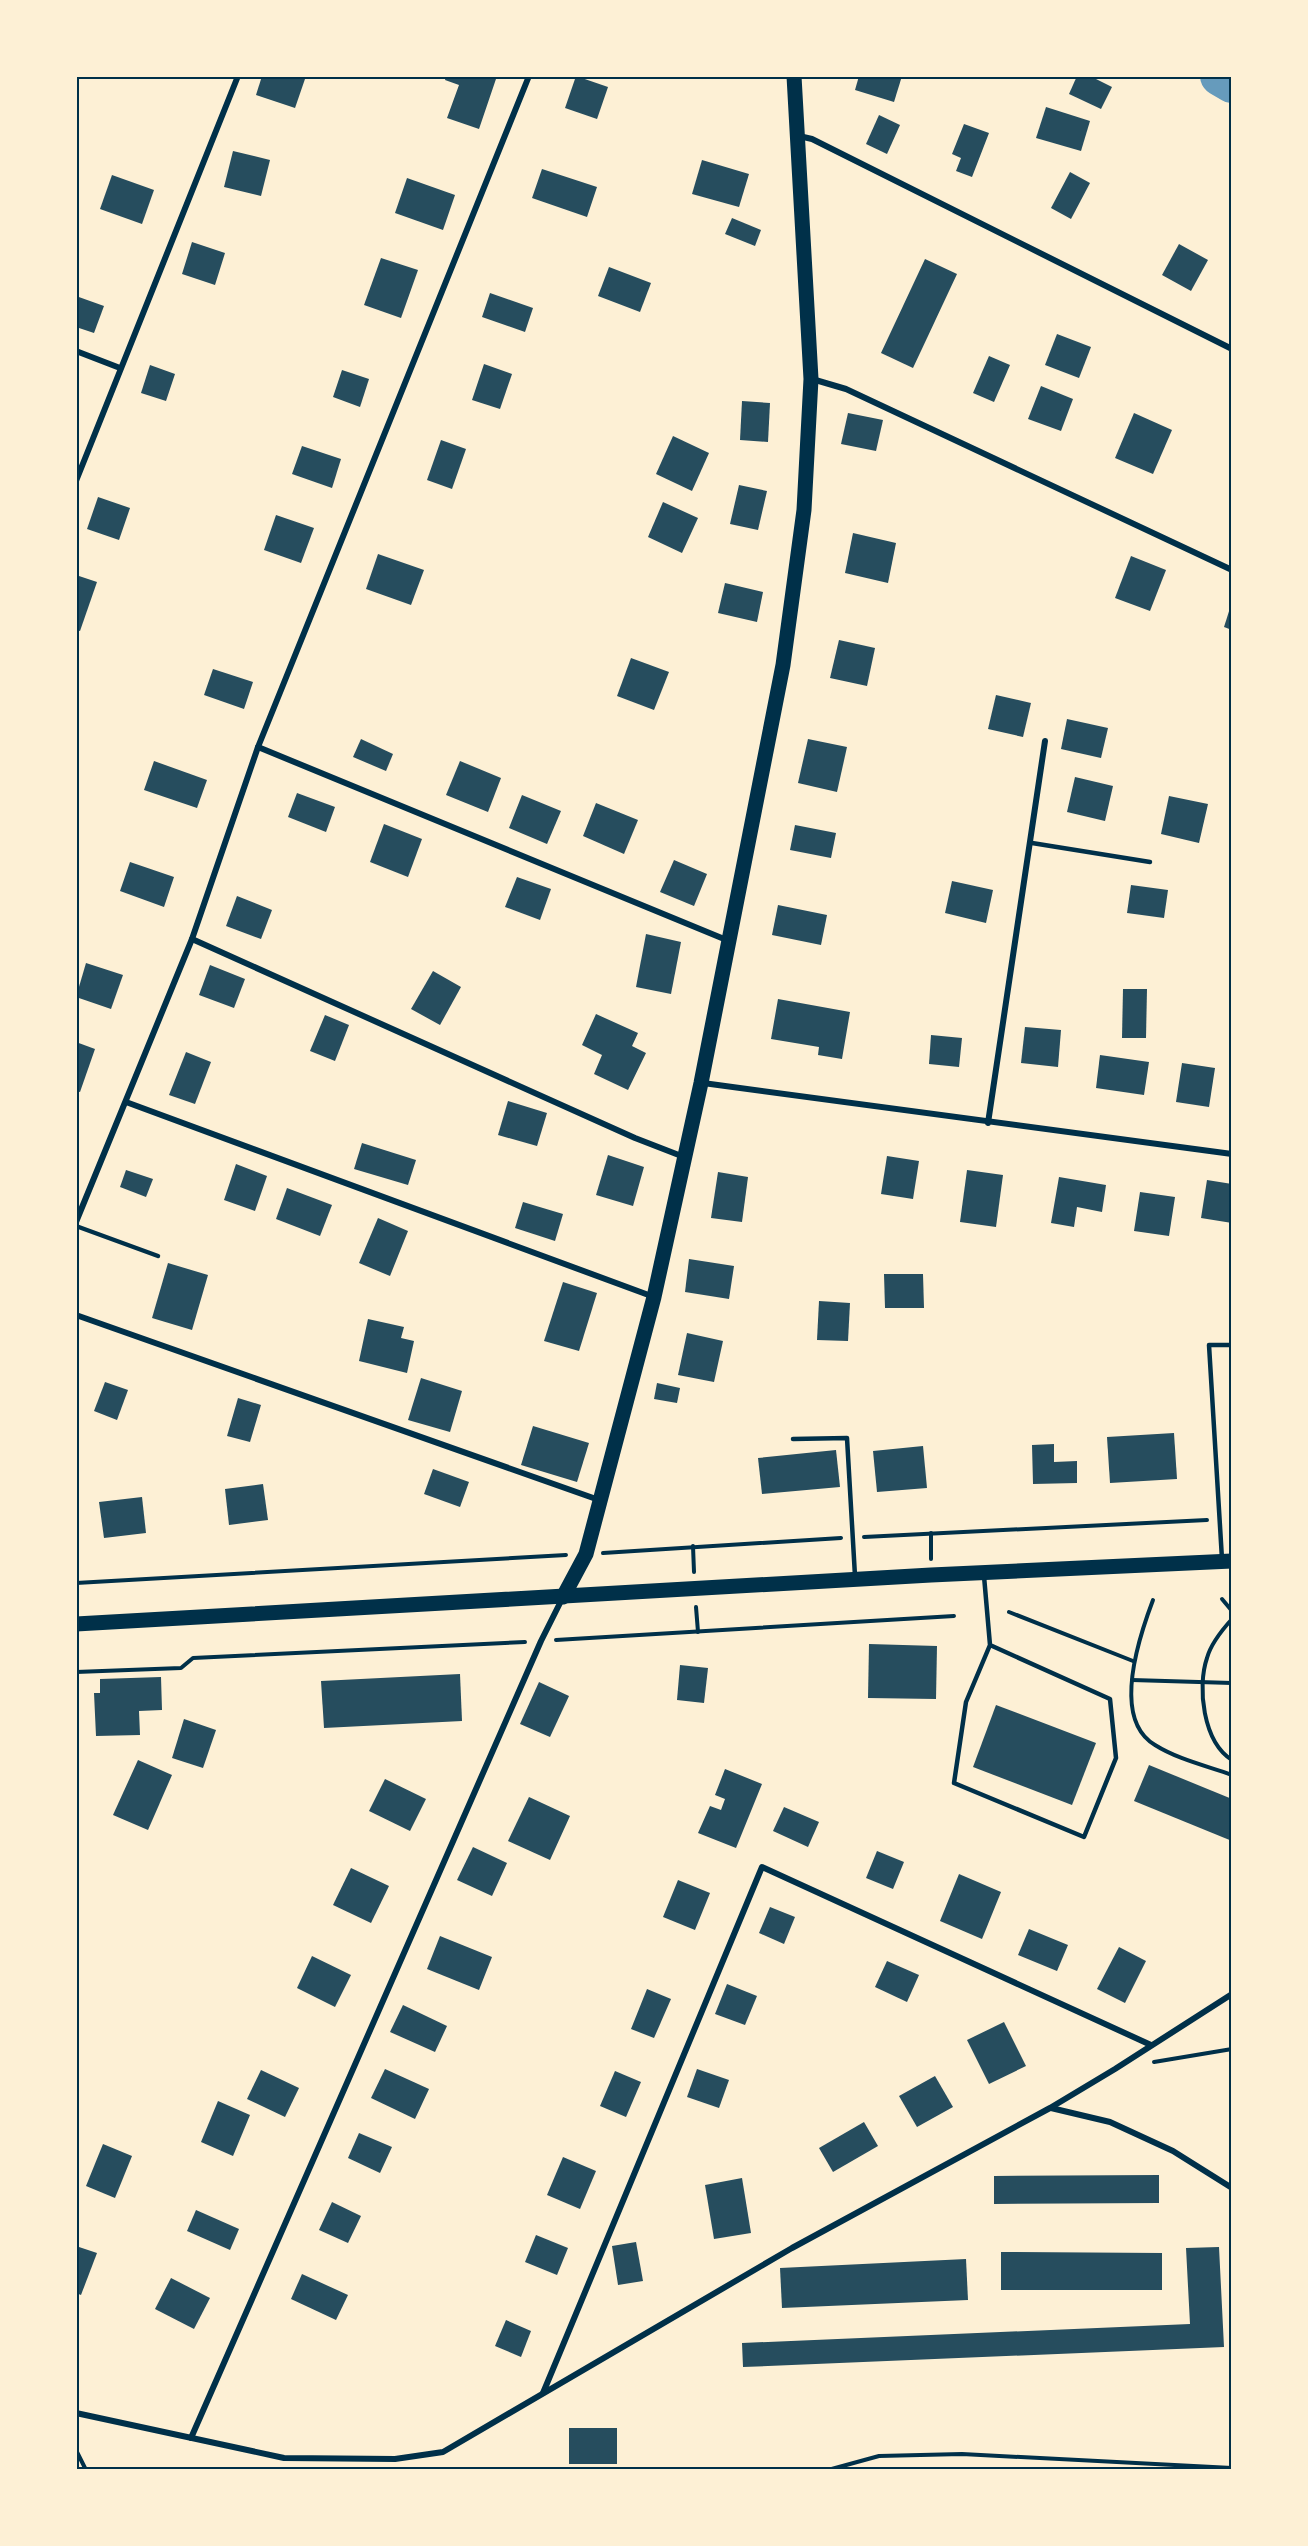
<svg xmlns="http://www.w3.org/2000/svg" width="1308" height="2546" font-family="Commissioner,sans-serif">
	<style>
		.lines { fill: none; stroke-linecap: round; stroke-linejoin: round }
		.river { stroke: #669bbc; stroke-width: 40 }
		.building { fill: #264d5e }
		.path { stroke: #003049; stroke-width: 4 }
		.service { stroke: #003049; stroke-width: 4.5 }
		.minor { stroke: #003049; stroke-width: 6 }
		.primary { stroke: #003049; stroke-width: 15 }
		.neatline { fill: none; stroke: #003049; stroke-width: 2 }
	</style>
	<rect width="100%" height="100%" fill="#fdf0d5"/>
	<g class="lines">
		<polyline class="river" points="1220,76 1232,83"/>
	</g>
	<g class="building">
		<polygon points="262,76 306,76 295,108 256,95"/>
		<polygon points="446,76 497,76 479,129 447,118 459,85 445,80"/>
		<polygon points="576,76 608,87 597,119 565,108"/>
		<polygon points="859,76 902,76 894,102 855,90"/>
		<polygon points="1077,76 1090,76 1112,87 1101,109 1069,94"/>
		<polygon points="1046,107 1090,121 1081,151 1036,138"/>
		<polygon points="879,115 900,125 887,154 866,144"/>
		<polygon points="964,124 989,133 972,177 956,171 961,158 952,154"/>
		<polygon points="233,151 270,160 261,196 224,187"/>
		<polygon points="702,160 749,174 739,207 692,194"/>
		<polygon points="542,169 597,187 587,217 532,198"/>
		<polygon points="1070,172 1090,183 1071,219 1051,208"/>
		<polygon points="112,175 154,190 142,224 100,209"/>
		<polygon points="407,178 455,195 443,230 395,213"/>
		<polygon points="732,218 761,230 755,246 725,234"/>
		<polygon points="192,242 225,253 215,285 182,274"/>
		<polygon points="1179,244 1208,260 1191,291 1162,275"/>
		<polygon points="381,258 418,270 401,318 364,305"/>
		<polygon points="925,259 957,274 913,368 881,353"/>
		<polygon points="609,267 651,283 640,312 598,296"/>
		<polygon points="490,293 533,308 525,332 482,317"/>
		<polygon points="76,296 104,306 94,333 76,327"/>
		<polygon points="1057,334 1091,347 1079,378 1045,365"/>
		<polygon points="989,356 1010,365 994,402 973,393"/>
		<polygon points="484,364 512,374 500,409 472,400"/>
		<polygon points="150,365 175,374 166,401 141,393"/>
		<polygon points="342,370 369,379 360,407 333,397"/>
		<polygon points="1041,386 1073,399 1061,431 1028,419"/>
		<polygon points="742,401 770,403 768,442 740,440"/>
		<polygon points="848,413 883,420 876,451 841,444"/>
		<polygon points="1134,413 1172,430 1153,474 1115,458"/>
		<polygon points="673,436 709,453 692,491 656,474"/>
		<polygon points="441,440 466,449 452,489 427,480"/>
		<polygon points="302,446 341,459 332,488 292,474"/>
		<polygon points="739,485 767,491 758,530 730,524"/>
		<polygon points="98,497 130,508 119,540 87,529"/>
		<polygon points="663,502 698,518 682,553 648,537"/>
		<polygon points="276,515 314,528 301,563 264,550"/>
		<polygon points="853,533 896,543 888,583 845,573"/>
		<polygon points="378,554 424,570 411,605 366,589"/>
		<polygon points="1131,556 1166,570 1150,611 1115,598"/>
		<polygon points="76,575 97,582 80,631 76,630"/>
		<polygon points="725,583 763,592 757,622 718,613"/>
		<polygon points="1231,605 1232,605 1232,630 1224,627"/>
		<polygon points="839,640 875,648 867,686 830,678"/>
		<polygon points="631,658 669,672 654,710 617,696"/>
		<polygon points="213,669 253,682 244,709 204,695"/>
		<polygon points="996,695 1031,703 1023,737 988,729"/>
		<polygon points="1067,719 1108,728 1101,758 1061,749"/>
		<polygon points="361,739 393,754 386,771 353,757"/>
		<polygon points="808,739 847,747 837,792 798,783"/>
		<polygon points="154,761 207,780 197,808 144,790"/>
		<polygon points="460,761 501,778 488,812 446,795"/>
		<polygon points="1075,777 1113,786 1105,821 1067,812"/>
		<polygon points="297,793 335,807 326,832 288,817"/>
		<polygon points="522,795 561,811 547,844 509,828"/>
		<polygon points="1169,796 1208,804 1199,843 1161,834"/>
		<polygon points="596,803 638,820 624,854 583,836"/>
		<polygon points="384,824 422,839 408,877 370,862"/>
		<polygon points="795,825 836,833 831,858 790,850"/>
		<polygon points="674,860 707,874 694,906 660,892"/>
		<polygon points="130,862 174,877 164,907 120,891"/>
		<polygon points="517,877 551,889 540,920 505,907"/>
		<polygon points="952,881 993,890 986,923 945,913"/>
		<polygon points="1131,885 1168,890 1164,918 1127,913"/>
		<polygon points="237,896 272,910 261,939 226,926"/>
		<polygon points="778,905 827,915 821,945 772,935"/>
		<polygon points="646,934 681,942 671,994 636,987"/>
		<polygon points="86,963 123,975 111,1009 76,997"/>
		<polygon points="210,965 245,979 234,1008 199,995"/>
		<polygon points="433,971 461,987 440,1025 411,1009"/>
		<polygon points="1123,989 1147,989 1146,1038 1122,1038"/>
		<polygon points="778,999 850,1012 842,1059 818,1055 819,1047 771,1039"/>
		<polygon points="596,1014 638,1033 632,1046 646,1053 628,1090 594,1074 602,1055 582,1045"/>
		<polygon points="325,1015 349,1025 335,1061 310,1051"/>
		<polygon points="1025,1027 1061,1030 1058,1067 1021,1063"/>
		<polygon points="931,1035 962,1038 959,1067 929,1064"/>
		<polygon points="76,1042 95,1049 80,1092 76,1091"/>
		<polygon points="186,1052 211,1062 195,1104 169,1095"/>
		<polygon points="1100,1055 1149,1062 1144,1095 1096,1088"/>
		<polygon points="1182,1063 1215,1068 1209,1107 1176,1102"/>
		<polygon points="508,1101 547,1113 537,1146 498,1135"/>
		<polygon points="362,1143 416,1160 408,1185 354,1169"/>
		<polygon points="608,1155 644,1167 633,1206 596,1195"/>
		<polygon points="887,1156 919,1161 913,1199 881,1194"/>
		<polygon points="236,1164 267,1176 255,1211 224,1200"/>
		<polygon points="126,1170 153,1179 146,1197 120,1187"/>
		<polygon points="967,1170 1003,1175 996,1227 960,1222"/>
		<polygon points="718,1172 748,1177 742,1222 711,1218"/>
		<polygon points="1059,1177 1106,1185 1102,1212 1077,1207 1074,1227 1051,1223"/>
		<polygon points="1207,1180 1232,1184 1232,1223 1201,1218"/>
		<polygon points="287,1188 332,1205 320,1236 276,1219"/>
		<polygon points="1140,1192 1175,1197 1169,1236 1134,1231"/>
		<polygon points="523,1202 563,1214 555,1241 515,1228"/>
		<polygon points="378,1218 408,1231 390,1276 359,1263"/>
		<polygon points="689,1259 734,1266 729,1299 685,1292"/>
		<polygon points="168,1263 208,1275 192,1330 152,1318"/>
		<polygon points="884,1274 923,1274 924,1308 885,1308"/>
		<polygon points="563,1282 597,1293 579,1351 544,1341"/>
		<polygon points="819,1301 850,1303 848,1341 817,1340"/>
		<polygon points="368,1319 404,1327 401,1338 414,1341 407,1373 359,1361"/>
		<polygon points="687,1333 723,1341 714,1382 678,1375"/>
		<polygon points="421,1378 462,1391 450,1432 408,1420"/>
		<polygon points="105,1382 128,1390 117,1420 94,1411"/>
		<polygon points="657,1383 680,1388 677,1403 654,1399"/>
		<polygon points="238,1398 261,1405 250,1442 227,1436"/>
		<polygon points="533,1426 589,1443 577,1482 521,1465"/>
		<polygon points="1174,1433 1177,1479 1110,1483 1107,1437"/>
		<polygon points="1054,1444 1054,1462 1077,1461 1077,1483 1033,1484 1032,1445"/>
		<polygon points="923,1446 927,1488 877,1492 873,1451"/>
		<polygon points="836,1450 840,1487 762,1494 758,1458"/>
		<polygon points="433,1469 469,1482 460,1507 424,1494"/>
		<polygon points="263,1484 268,1520 229,1525 225,1489"/>
		<polygon points="142,1497 146,1533 104,1538 99,1502"/>
		<polygon points="869,1644 937,1646 936,1699 868,1698"/>
		<polygon points="680,1665 708,1668 704,1703 677,1700"/>
		<polygon points="460,1674 462,1721 324,1728 321,1681"/>
		<polygon points="161,1677 162,1710 139,1711 140,1735 96,1736 94,1693 100,1693 100,1679"/>
		<polygon points="539,1682 569,1696 550,1737 520,1724"/>
		<polygon points="996,1705 1096,1743 1072,1805 973,1767"/>
		<polygon points="184,1719 216,1730 203,1768 172,1758"/>
		<polygon points="138,1760 172,1775 148,1830 113,1815"/>
		<polygon points="1149,1765 1232,1799 1232,1841 1134,1801"/>
		<polygon points="725,1769 762,1784 736,1848 698,1833 710,1806 721,1810 725,1799 715,1795"/>
		<polygon points="385,1779 426,1799 410,1831 369,1811"/>
		<polygon points="529,1797 570,1816 550,1860 508,1841"/>
		<polygon points="784,1807 819,1822 808,1847 773,1831"/>
		<polygon points="473,1847 507,1863 492,1896 457,1880"/>
		<polygon points="877,1851 904,1862 893,1889 866,1878"/>
		<polygon points="351,1868 389,1886 371,1923 333,1905"/>
		<polygon points="959,1874 1001,1892 982,1939 940,1921"/>
		<polygon points="678,1880 710,1893 695,1930 663,1917"/>
		<polygon points="770,1907 795,1917 784,1944 759,1933"/>
		<polygon points="1029,1929 1068,1945 1057,1971 1018,1955"/>
		<polygon points="440,1936 492,1957 479,1990 427,1969"/>
		<polygon points="1119,1947 1146,1961 1125,2003 1097,1989"/>
		<polygon points="312,1956 351,1975 335,2007 297,1988"/>
		<polygon points="887,1961 919,1975 907,2002 875,1987"/>
		<polygon points="727,1984 757,1996 745,2025 715,2014"/>
		<polygon points="647,1989 671,1999 654,2038 631,2029"/>
		<polygon points="403,2005 447,2026 435,2052 390,2032"/>
		<polygon points="1004,2022 1026,2066 989,2084 967,2040"/>
		<polygon points="385,2069 429,2089 415,2119 371,2098"/>
		<polygon points="697,2069 729,2080 719,2108 687,2097"/>
		<polygon points="261,2070 299,2088 285,2117 247,2099"/>
		<polygon points="615,2071 641,2082 626,2117 600,2106"/>
		<polygon points="935,2076 953,2107 917,2127 899,2096"/>
		<polygon points="218,2101 250,2115 233,2156 201,2142"/>
		<polygon points="864,2122 878,2146 833,2172 819,2148"/>
		<polygon points="359,2133 392,2147 380,2173 348,2158"/>
		<polygon points="103,2144 132,2156 115,2198 86,2186"/>
		<polygon points="563,2157 596,2171 580,2209 547,2195"/>
		<polygon points="1159,2175 1159,2203 994,2204 994,2176"/>
		<polygon points="742,2178 751,2233 714,2239 705,2185"/>
		<polygon points="332,2202 361,2216 348,2243 319,2230"/>
		<polygon points="196,2210 239,2229 230,2250 187,2231"/>
		<polygon points="536,2235 568,2248 557,2275 525,2262"/>
		<polygon points="636,2242 643,2281 618,2285 612,2246"/>
		<polygon points="76,2246 97,2253 81,2295 76,2293"/>
		<polygon points="1219,2247 1224,2347 743,2367 742,2343 1190,2324 1186,2248"/>
		<polygon points="1001,2252 1162,2253 1162,2290 1001,2290"/>
		<polygon points="966,2259 968,2300 782,2308 780,2268"/>
		<polygon points="302,2274 348,2295 336,2320 291,2299"/>
		<polygon points="171,2278 210,2298 194,2329 155,2309"/>
		<polygon points="506,2320 531,2331 521,2357 495,2346"/>
		<rect x="569" y="2428" width="48" height="36"/>
	</g>
	<g class="lines">
		<g class="path">
			<polyline points="864,1537 1207,1520"/>
			<polyline points="693,1546 694,1572"/>
			<polyline points="603,1553 841,1538"/>
			<polyline points="931,1559 931,1533"/>
			<polyline points="76,1583 566,1555"/>
			<polyline points="1222,1599 1232,1611"/>
			<path d="M1153,1600C1139,1637 1111,1719 1155,1745C1177,1759 1207,1766 1232,1775"/>
			<polyline points="696,1607 698,1632"/>
			<polyline points="1009,1612 1133,1661"/>
			<path d="M1232,1619C1222,1630 1211,1643 1207,1658C1197,1687 1203,1742 1232,1760"/>
			<polyline points="556,1640 954,1616"/>
			<polyline points="76,1672 181,1668 193,1658 525,1642"/>
			<polyline points="1132,1680 1232,1683"/>
			<polyline points="1154,2062 1232,2049"/>
			<polyline points="76,2450 86,2470"/>
			<polyline points="828,2470 879,2456 962,2454 1232,2468"/>
		</g>
		<g class="service">
			<polyline points="1032,843 1150,862"/>
			<polyline points="76,1226 158,1256"/>
			<polyline points="793,1439 847,1438 855,1576"/>
			<polyline points="1222,1559 1209,1345 1232,1345"/>
			<polyline points="984,1576 990,1645 1110,1699 1116,1758 1084,1837 954,1783 966,1702 990,1645"/>
		</g>
		<g class="minor">
			<polyline points="799,136 812,139 1232,349"/>
			<polyline points="76,351 120,368"/>
			<polyline points="812,379 846,389 1232,570"/>
			<polyline points="76,481 238,76"/>
			<polyline points="258,747 729,941"/>
			<polyline points="192,939 635,1138 684,1157"/>
			<polyline points="703,1083 1232,1154"/>
			<polyline points="126,1102 654,1297"/>
			<polyline points="988,1123 1045,741"/>
			<polyline points="76,1222 192,939 258,747 529,76"/>
			<polyline points="76,1315 599,1500"/>
			<polyline points="1051,2108 1110,2122 1173,2151 1232,2188"/>
			<polyline points="543,2393 762,1867 1151,2045"/>
			<polyline points="76,2413 284,2458 395,2459 443,2452 792,2248 1050,2108 1115,2069 1232,1994"/>
			<polyline points="191,2438 541,1641 562,1599"/>
		</g>
		<g class="primary">
			<polyline points="563,1597 586,1554 654,1297 701,1083 783,665 804,510 811,379 794,76"/>
			<polyline points="76,1624 931,1575 1232,1561"/>
		</g>
	</g>
	<rect width="1308" height="2546" fill="none" stroke="#fdf0d5" stroke-width="156"/>
	<rect x="78" y="78" width="1152" height="2390" class="neatline"/>
</svg>
